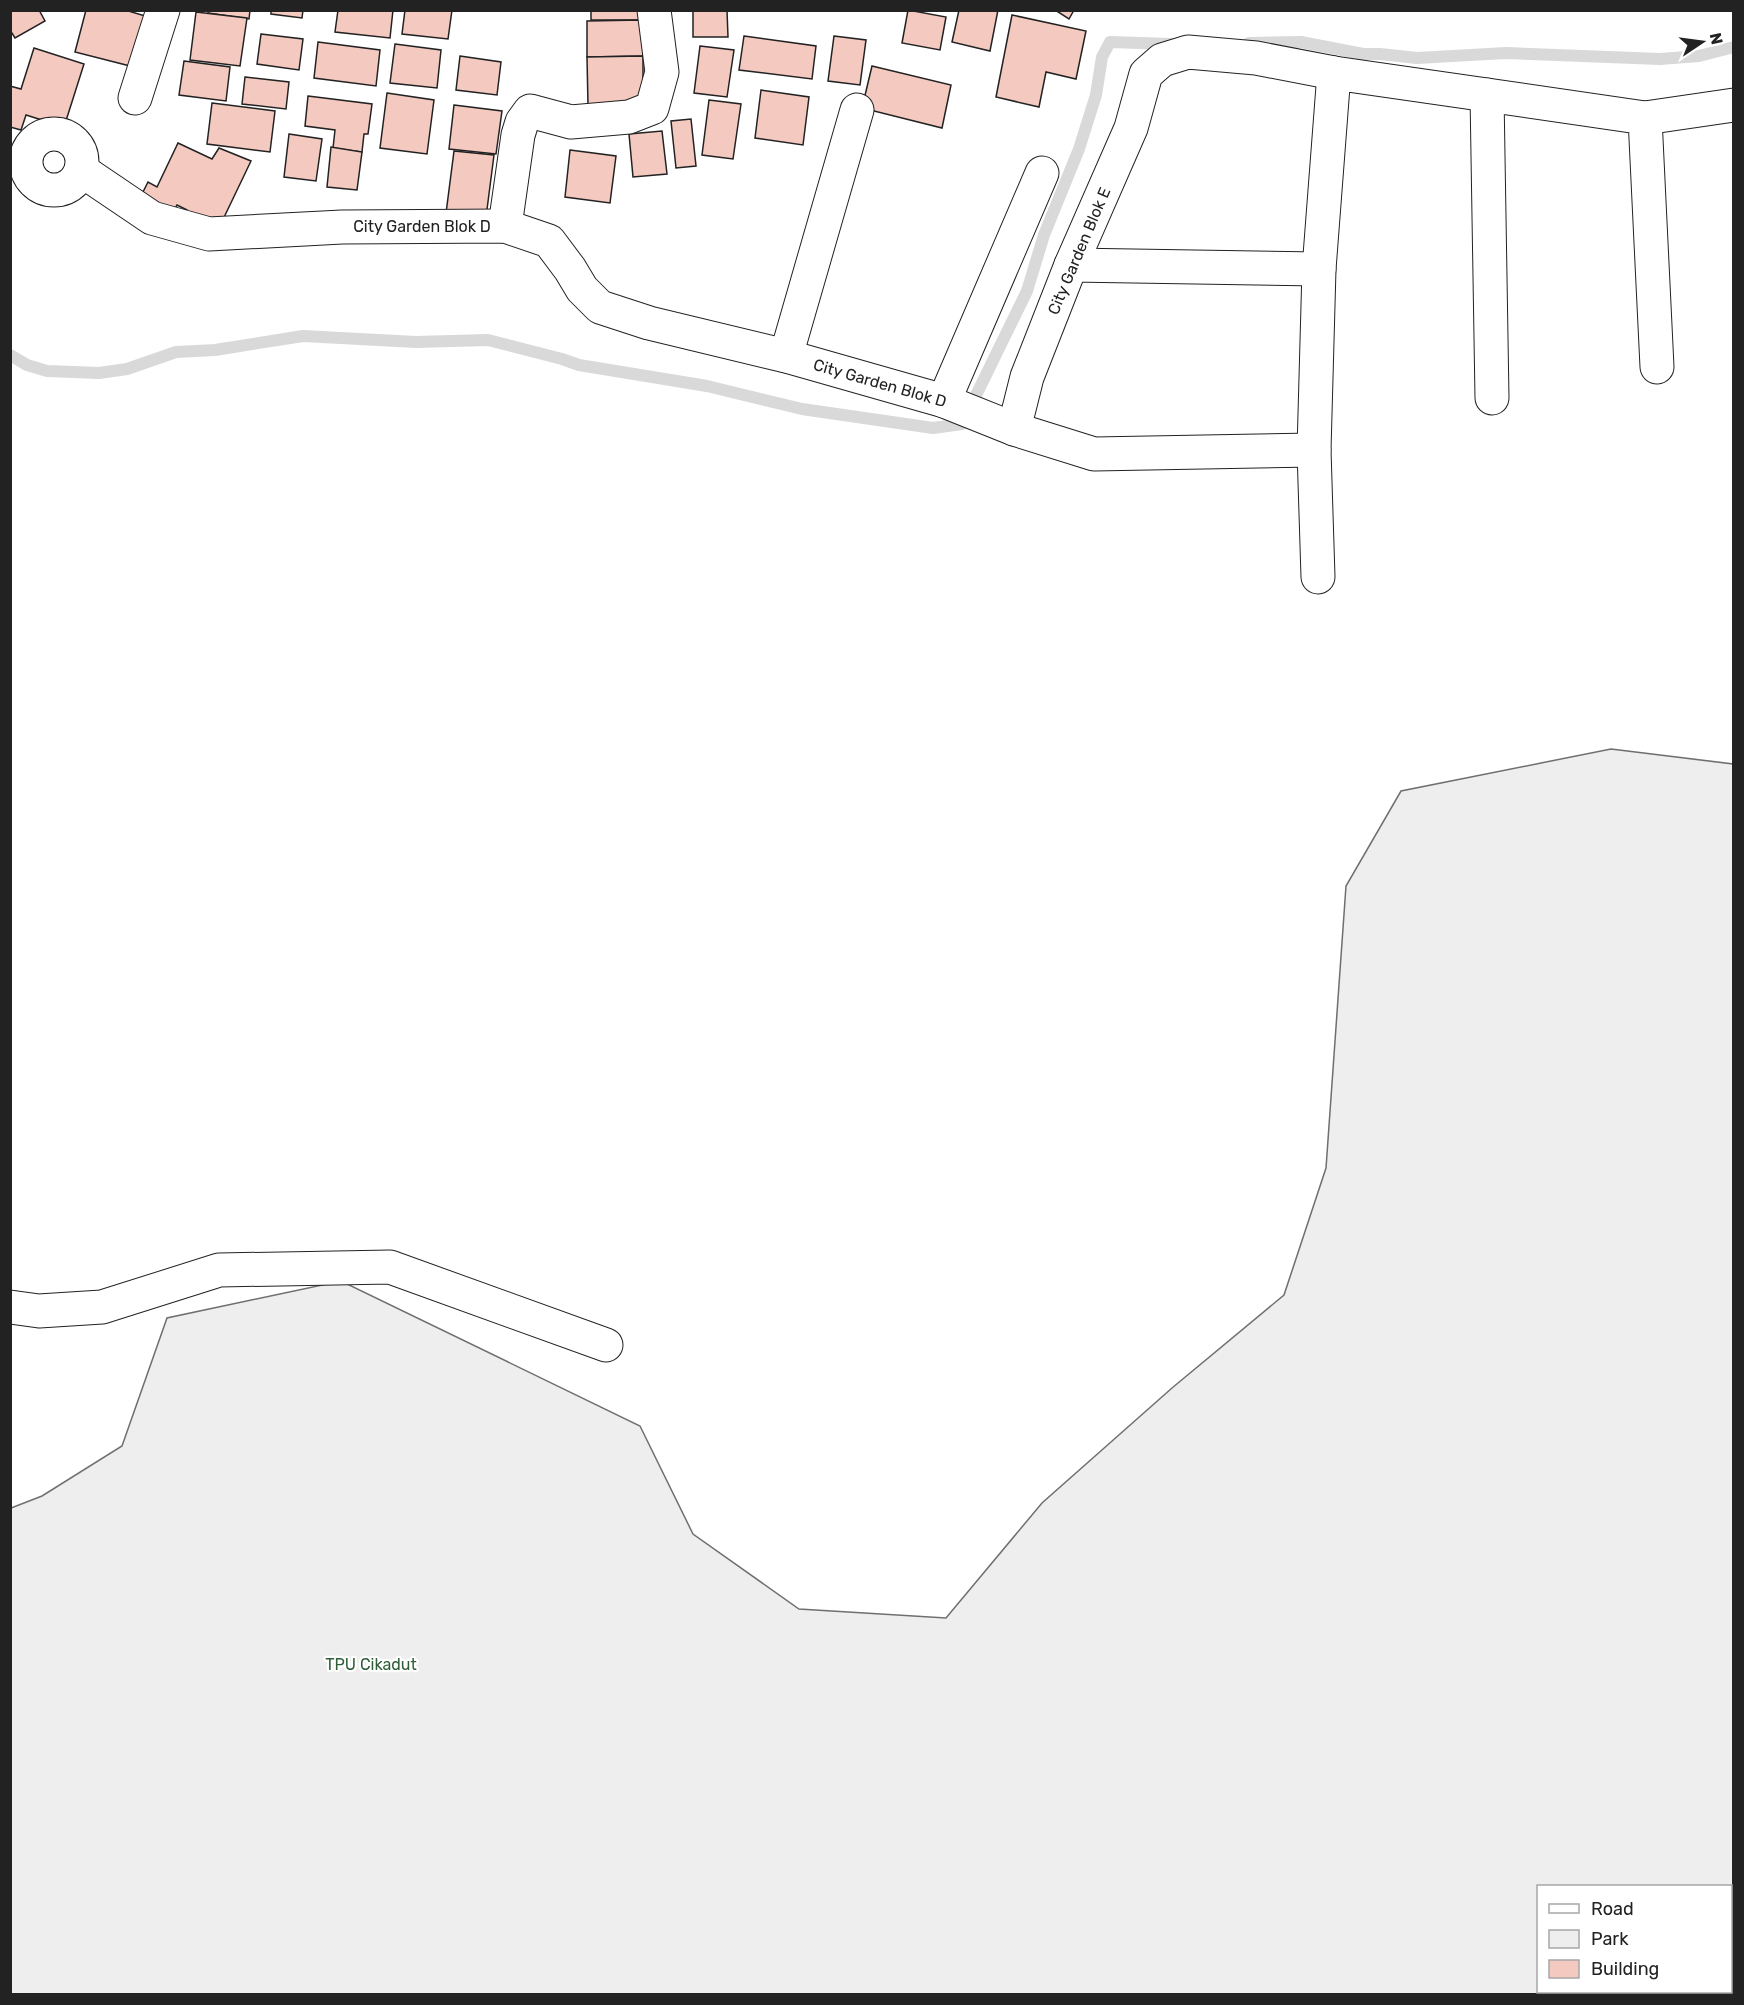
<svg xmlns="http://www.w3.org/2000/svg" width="1744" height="2005" font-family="Rubik,sans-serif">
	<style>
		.green { fill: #eee; stroke: #6f6f6f; stroke-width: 1.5; fill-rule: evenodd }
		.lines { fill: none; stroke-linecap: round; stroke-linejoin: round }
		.stream { stroke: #d9d9d9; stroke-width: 12 }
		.building { fill: #f3c9c0; stroke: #222; stroke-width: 1.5 }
		.street-casing { stroke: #222; stroke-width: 35 }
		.street { stroke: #fff; stroke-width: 33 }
		.labels { text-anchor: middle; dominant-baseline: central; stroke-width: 4.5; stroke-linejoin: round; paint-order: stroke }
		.street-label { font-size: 16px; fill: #222; stroke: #fff }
		.park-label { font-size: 16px; fill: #2f5e38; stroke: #fff }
	</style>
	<rect width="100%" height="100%" fill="#fff"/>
	<path class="green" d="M1611,749L1733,764V1994H11V1508L42,1496L122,1446L167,1318L341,1281L640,1426L693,1534L799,1609L946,1618L1042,1503L1172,1388L1284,1295L1326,1168L1346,886L1401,791ZM1538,1886H1730V1992H1538Z"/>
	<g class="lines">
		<g class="stream">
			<polyline points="1249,43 1301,42 1363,54 1380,54 1417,58 1506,53 1660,59 1699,56 1734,47"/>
			<polyline points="10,355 27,365 47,371 99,373 127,369 176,352 215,350 303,336 416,342 488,340 562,359 579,365 707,386 802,409 933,428 962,424 1027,291 1044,235 1079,149 1096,95 1102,57 1110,42 1171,44"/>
		</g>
	</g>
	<g class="building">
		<polygon points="10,10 39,10 45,21 15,38 10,30"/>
		<polygon points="86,10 125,10 152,18 138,68 75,52"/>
		<polygon points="208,10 250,10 249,19 208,13"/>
		<polygon points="271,10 303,10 302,18 271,14"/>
		<polygon points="338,10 393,10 390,38 335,32"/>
		<polygon points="405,10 452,10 448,39 402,34"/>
		<rect x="591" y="10" width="51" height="10"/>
		<polygon points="693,10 727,10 728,37 693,37"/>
		<polygon points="908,10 946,17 940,50 902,43"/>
		<polygon points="959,10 998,10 990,51 952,42"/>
		<polygon points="1055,10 1074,10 1069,19"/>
		<polygon points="196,12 247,18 240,66 190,60"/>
		<polygon points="1012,15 1086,31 1076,79 1046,72 1039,107 996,97"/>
		<polygon points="642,20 643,56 587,57 587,21"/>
		<polygon points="261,34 303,39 299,70 257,64"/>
		<polygon points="744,36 816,46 812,79 739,70"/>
		<polygon points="834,36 866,40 860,85 828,81"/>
		<polygon points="318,42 380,50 376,86 314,78"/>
		<polygon points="395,44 441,50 437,88 390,83"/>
		<polygon points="700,46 734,50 727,97 694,93"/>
		<polygon points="34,48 84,64 64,127 26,115 21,130 10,127 10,86 21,89"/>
		<polygon points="460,56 501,62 497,95 456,90"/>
		<polygon points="643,56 643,105 588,105 587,57"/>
		<polygon points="184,61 230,67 226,101 179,95"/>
		<polygon points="872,66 951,85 942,128 862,108"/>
		<polygon points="245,77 289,82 286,109 242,104"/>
		<polygon points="761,90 809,97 803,145 755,138"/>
		<polygon points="387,93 434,100 427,154 380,148"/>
		<polygon points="308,96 372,104 368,134 364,134 362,152 333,148 335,130 305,126"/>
		<polygon points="709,100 741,104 733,159 702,155"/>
		<polygon points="212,103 275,111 270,152 207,144"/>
		<polygon points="454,105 502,111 496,154 449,149"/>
		<polygon points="691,119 696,166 676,168 671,121"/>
		<polygon points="662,131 667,174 633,177 629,134"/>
		<polygon points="289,134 322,139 316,181 284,177"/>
		<polygon points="178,143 212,159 219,148 251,161 217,232 185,216 187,210 177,205 168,222 136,206 148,182 157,187"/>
		<polygon points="331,147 362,152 357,190 327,187"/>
		<polygon points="570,150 616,156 610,203 565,197"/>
		<polygon points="454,151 494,155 485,225 445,221"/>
	</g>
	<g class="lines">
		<g class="street-casing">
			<g id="street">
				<polyline points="135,98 163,10"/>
				<polyline points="1645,118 1734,105"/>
				<circle cx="54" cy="162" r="28"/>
				<polyline points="81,170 152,218 209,234 342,227 505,226 549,241 570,269 582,289 600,307 649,323 786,356 944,401 1014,429 1094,454 1314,450"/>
				<polyline points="505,226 518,135 522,122 530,111 571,122 629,117 652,108 662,72 654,10"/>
				<polyline points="1071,265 1319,269"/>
				<polyline points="786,356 857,110"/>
				<polyline points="1492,398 1487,95 1645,118 1657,367"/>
				<polyline points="944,401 1042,173"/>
				<polyline points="1014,429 1027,377 1071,265 1131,128 1146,74 1162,60 1188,52 1256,58 1334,73"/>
				<polyline points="1318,577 1314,450 1319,269 1334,73 1487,95"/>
				<polyline points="10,1307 39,1311 102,1307 219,1270 390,1267 606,1345"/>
			</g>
		</g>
		<use href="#street" class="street"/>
	</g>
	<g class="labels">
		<g class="street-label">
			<text x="422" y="226">City Garden Blok D</text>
			<text transform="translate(1079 251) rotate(-67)">City Garden Blok E</text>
			<text transform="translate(880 383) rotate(16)">City Garden Blok D</text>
		</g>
		<g class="park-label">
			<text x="371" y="1664">TPU Cikadut</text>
		</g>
	</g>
	<rect width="1744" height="2005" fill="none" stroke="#222222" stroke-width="24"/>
	<rect x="1537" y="1885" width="195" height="108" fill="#ffffff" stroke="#a7a7a7" stroke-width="1.5"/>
	<rect x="1549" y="1904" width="30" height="9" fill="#ffffff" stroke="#a7a7a7" stroke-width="1.5"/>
	<text x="1591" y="1915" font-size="18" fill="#222222">Road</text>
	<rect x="1549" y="1930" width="30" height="18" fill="#eeeeee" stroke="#a7a7a7" stroke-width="1.5"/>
	<text x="1591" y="1945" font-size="18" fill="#222222">Park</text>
	<rect x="1549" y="1960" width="30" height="18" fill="#f3c9c0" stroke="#a7a7a7" stroke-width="1.5"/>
	<text x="1591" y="1975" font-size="18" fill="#222222">Building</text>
	<g transform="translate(1702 42) rotate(77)" stroke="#ffffff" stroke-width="4.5" paint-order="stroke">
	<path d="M0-4.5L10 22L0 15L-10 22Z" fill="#222222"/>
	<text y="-9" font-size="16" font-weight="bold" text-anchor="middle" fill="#222222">N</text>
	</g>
</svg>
